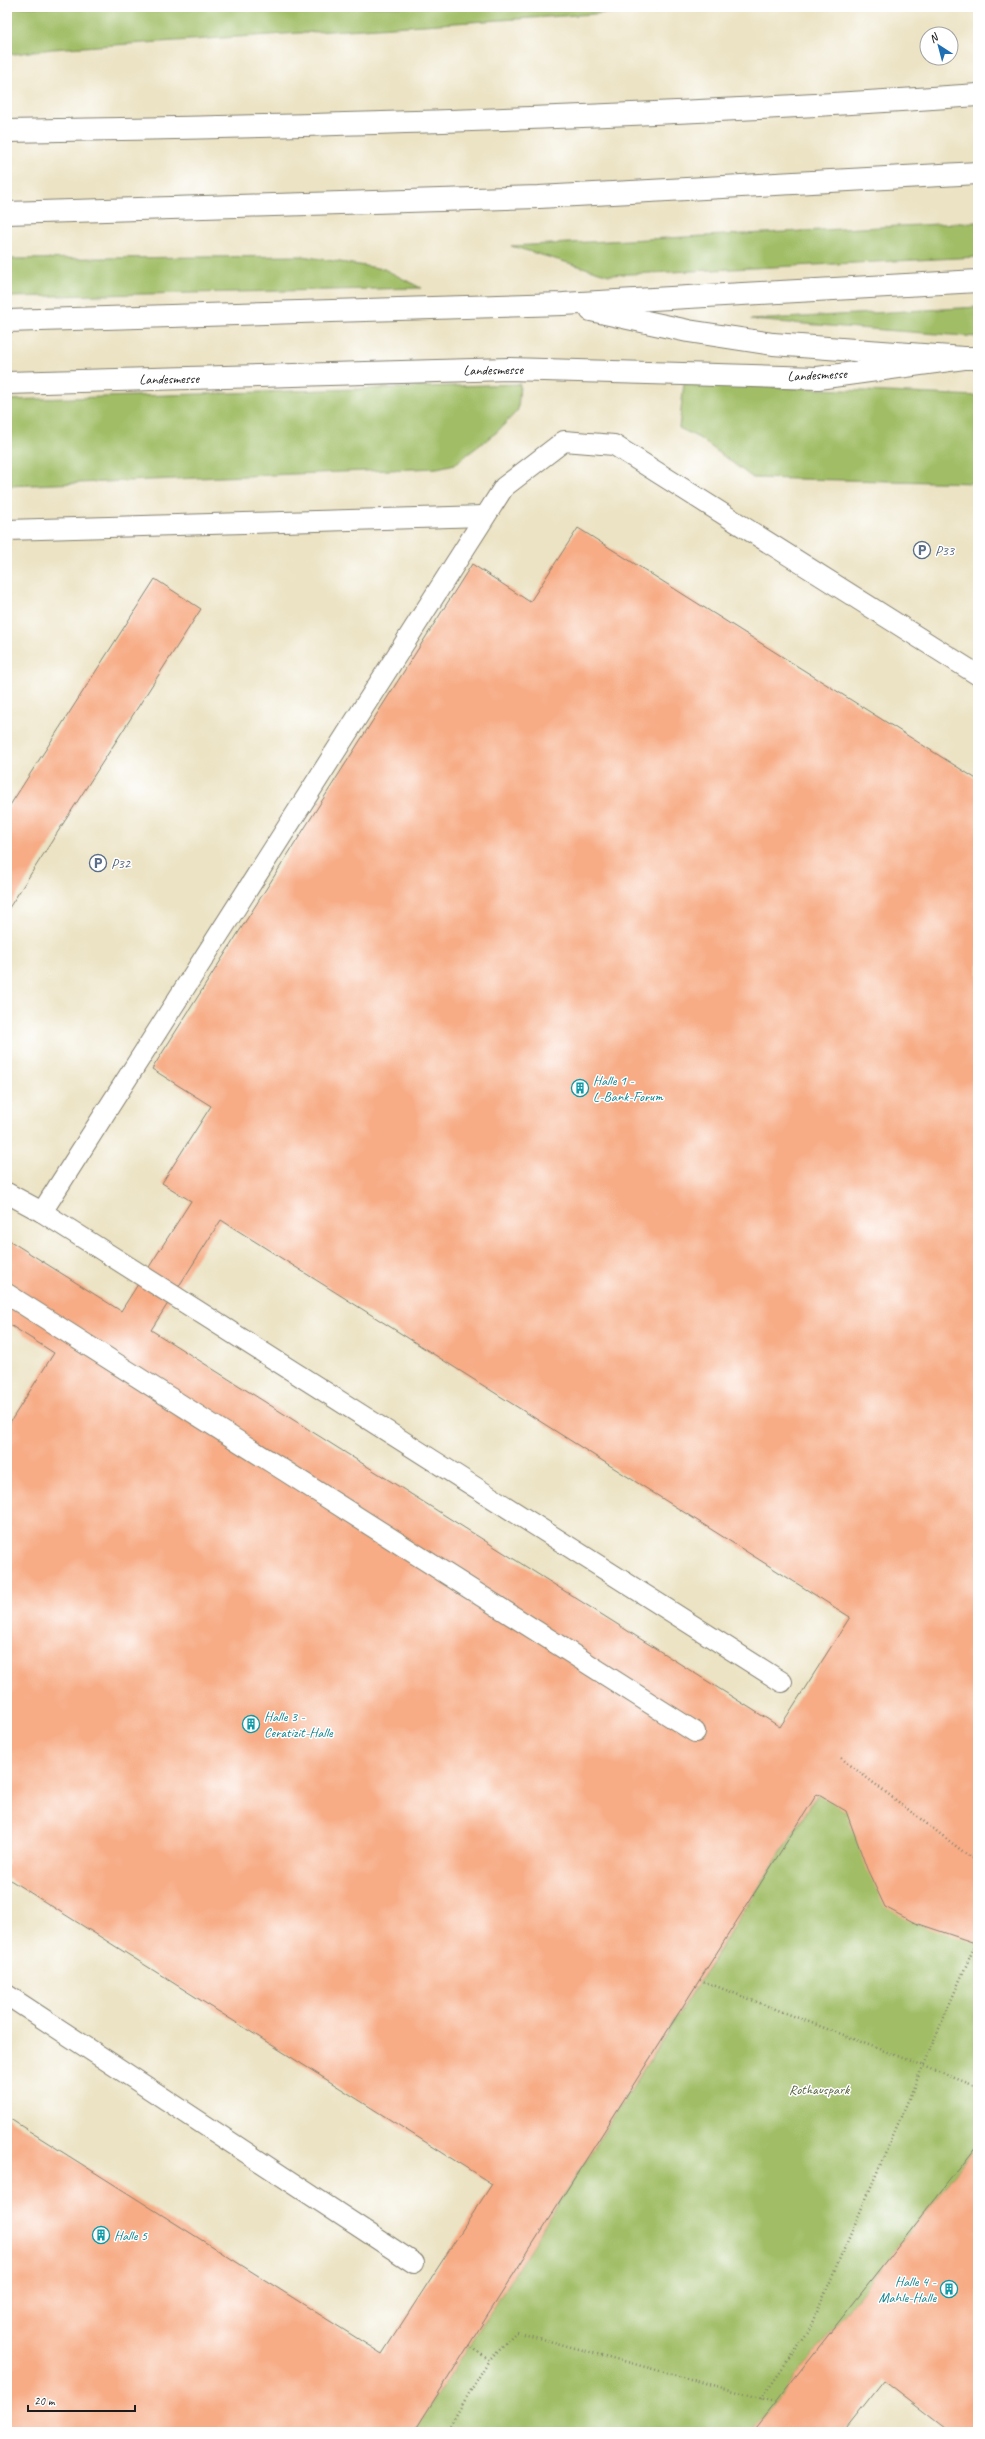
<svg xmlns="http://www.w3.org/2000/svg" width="985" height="2439" font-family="Caveat,sans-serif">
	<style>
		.green { fill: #a1be66; stroke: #5e6d41 }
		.building { fill: #f7ac85; fill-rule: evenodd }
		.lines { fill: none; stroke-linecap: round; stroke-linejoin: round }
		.lane-casing { stroke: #848070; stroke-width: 22 }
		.street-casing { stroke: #848070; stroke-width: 24 }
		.highway-casing { stroke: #848070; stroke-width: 24 }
		.path { stroke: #848070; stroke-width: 2.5; stroke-dasharray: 1 3; stroke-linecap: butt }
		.lane { stroke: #fff; stroke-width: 20 }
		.street { stroke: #fff; stroke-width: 22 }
		.highway { stroke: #fff; stroke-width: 22 }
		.labels { text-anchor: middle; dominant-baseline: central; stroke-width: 3; stroke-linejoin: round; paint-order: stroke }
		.street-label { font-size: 14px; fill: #1c1c1c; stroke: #fff }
		.service-label { font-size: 14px; fill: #4e5e75; stroke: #fff; text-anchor: start }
		.culture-label { font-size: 14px; fill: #0d838f; stroke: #fff; text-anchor: start }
		.park-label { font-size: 14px; fill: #515d3a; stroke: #fff }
	</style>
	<rect width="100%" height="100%" fill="#fff"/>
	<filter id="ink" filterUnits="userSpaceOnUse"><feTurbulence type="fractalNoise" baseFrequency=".025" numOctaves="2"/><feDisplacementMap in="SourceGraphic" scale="8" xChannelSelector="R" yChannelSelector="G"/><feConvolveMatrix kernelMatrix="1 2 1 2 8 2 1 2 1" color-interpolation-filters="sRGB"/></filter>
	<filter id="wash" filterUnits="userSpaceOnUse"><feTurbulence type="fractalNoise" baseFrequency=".012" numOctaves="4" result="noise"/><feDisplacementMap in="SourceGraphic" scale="16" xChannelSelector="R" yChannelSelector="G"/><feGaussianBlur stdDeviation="0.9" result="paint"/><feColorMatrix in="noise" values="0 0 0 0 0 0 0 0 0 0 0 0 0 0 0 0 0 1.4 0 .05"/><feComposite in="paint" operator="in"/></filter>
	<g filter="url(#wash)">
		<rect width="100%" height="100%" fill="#ece3c4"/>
		<g class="green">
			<polygon points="7,7 702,7 52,49 7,55"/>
			<polygon points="978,222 978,257 609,275 511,246"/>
			<polygon points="302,256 384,269 421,288 7,297 7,259"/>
			<polygon points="978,307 978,337 750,320"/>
			<polygon points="684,383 978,396 978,483 753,478 699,438 679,428"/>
			<polygon points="520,384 518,410 497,432 455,464 437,468 7,486 7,400"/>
			<polygon points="978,1541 978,2145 752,2432 414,2432"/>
		</g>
		<g id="blocks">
			<g class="building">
				<path d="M578,528L978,780V1944L913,1922L885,1907L867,1869L846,1811L817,1794L414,2432H7V2117L382,2354L492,2184L7,1878V1427L54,1353L7,1323V1239L121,1311L191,1201L162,1183L211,1106L152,1069L472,564L530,602ZM221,1220L850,1617L780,1727L151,1330Z"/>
				<polygon points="155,579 201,609 7,911 7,810"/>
				<polygon points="978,2145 978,2432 951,2432 884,2380 843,2432 752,2432"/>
			</g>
		</g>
	</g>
	<g filter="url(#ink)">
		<use href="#blocks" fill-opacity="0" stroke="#848070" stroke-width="1"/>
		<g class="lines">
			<g class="lane-casing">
				<g id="lane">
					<polyline points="7,530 484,516"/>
					<polyline points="7,1193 42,1212 782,1682"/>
					<polyline points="42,1212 504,487 564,441 614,445 978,675"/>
					<polyline points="7,1294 695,1732"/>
					<polyline points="7,1995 414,2263"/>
				</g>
			</g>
			<g class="street-casing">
				<polyline id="street" points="7,383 509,369 818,378 964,358 978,358"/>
			</g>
			<g class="highway-casing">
				<g id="highway">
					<path d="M7,131C331,126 655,117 978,95"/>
					<polyline points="7,213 539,197 978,173"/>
					<polyline points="591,310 688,331 773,344 964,358"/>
					<polyline points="7,321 563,304 978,281"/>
				</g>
			</g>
			<g class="path">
				<polyline points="841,1758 978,1863"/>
				<polyline points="700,1980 978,2087"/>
				<polyline points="469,2345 489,2360 516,2332 775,2402"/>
				<polyline points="761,2399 808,2333 978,1938"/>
				<polyline points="446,2432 489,2360"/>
			</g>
			<use href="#lane" class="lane"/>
			<use href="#street" class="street"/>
			<use href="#highway" class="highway"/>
		</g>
	</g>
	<defs>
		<g id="parking-ring" transform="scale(0.9)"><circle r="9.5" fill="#fff" stroke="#5c6f8a" stroke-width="1.5"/><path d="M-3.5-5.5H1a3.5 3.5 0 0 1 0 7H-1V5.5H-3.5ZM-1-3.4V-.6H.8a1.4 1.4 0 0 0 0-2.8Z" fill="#5c6f8a"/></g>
		<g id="building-ring" transform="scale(0.9)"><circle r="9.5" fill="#fff" stroke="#0f9aa8" stroke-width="1.5"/><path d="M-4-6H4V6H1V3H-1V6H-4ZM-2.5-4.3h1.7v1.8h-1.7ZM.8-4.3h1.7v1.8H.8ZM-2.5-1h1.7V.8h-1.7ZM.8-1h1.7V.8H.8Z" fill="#0f9aa8"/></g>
	</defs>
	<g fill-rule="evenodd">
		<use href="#parking-ring" x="922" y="550"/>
		<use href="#parking-ring" x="98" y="863"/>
		<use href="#building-ring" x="580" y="1088"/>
		<use href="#building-ring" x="251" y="1724"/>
		<use href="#building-ring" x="101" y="2235"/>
		<use href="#building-ring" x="949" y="2289"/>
	</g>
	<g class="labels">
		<g class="street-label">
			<text transform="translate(493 370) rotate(-1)">Landesmesse</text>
			<text transform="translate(817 375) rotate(-3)">Landesmesse</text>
			<text transform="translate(169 379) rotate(-1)">Landesmesse</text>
		</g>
		<g class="service-label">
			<text x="935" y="550">P33</text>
			<text x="111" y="863">P32</text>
		</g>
		<g class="culture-label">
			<text x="593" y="1080">Halle 1 -<tspan x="593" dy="16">L-Bank-Forum</tspan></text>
			<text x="264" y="1716">Halle 3 -<tspan x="264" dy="16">Ceratizit-Halle</tspan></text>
			<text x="114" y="2235">Halle 5</text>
			<text x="936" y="2281" text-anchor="end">Halle 4 -<tspan x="936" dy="16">Mahle-Halle</tspan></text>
		</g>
		<g class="park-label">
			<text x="819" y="2089">Rothauspark</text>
		</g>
	</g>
	<rect width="985" height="2439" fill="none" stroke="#fff" stroke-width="24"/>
	<g transform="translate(939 46) rotate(324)"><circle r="19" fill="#ffffff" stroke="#a4a4a4"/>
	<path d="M0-3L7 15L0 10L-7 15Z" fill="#1f6fb2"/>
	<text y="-6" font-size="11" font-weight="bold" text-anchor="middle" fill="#1c1c1c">N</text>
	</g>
	<path d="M28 2405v6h107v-6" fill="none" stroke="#1c1c1c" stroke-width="2"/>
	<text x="34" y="2405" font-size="12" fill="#1c1c1c" stroke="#ffffff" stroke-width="3" paint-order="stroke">20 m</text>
</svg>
